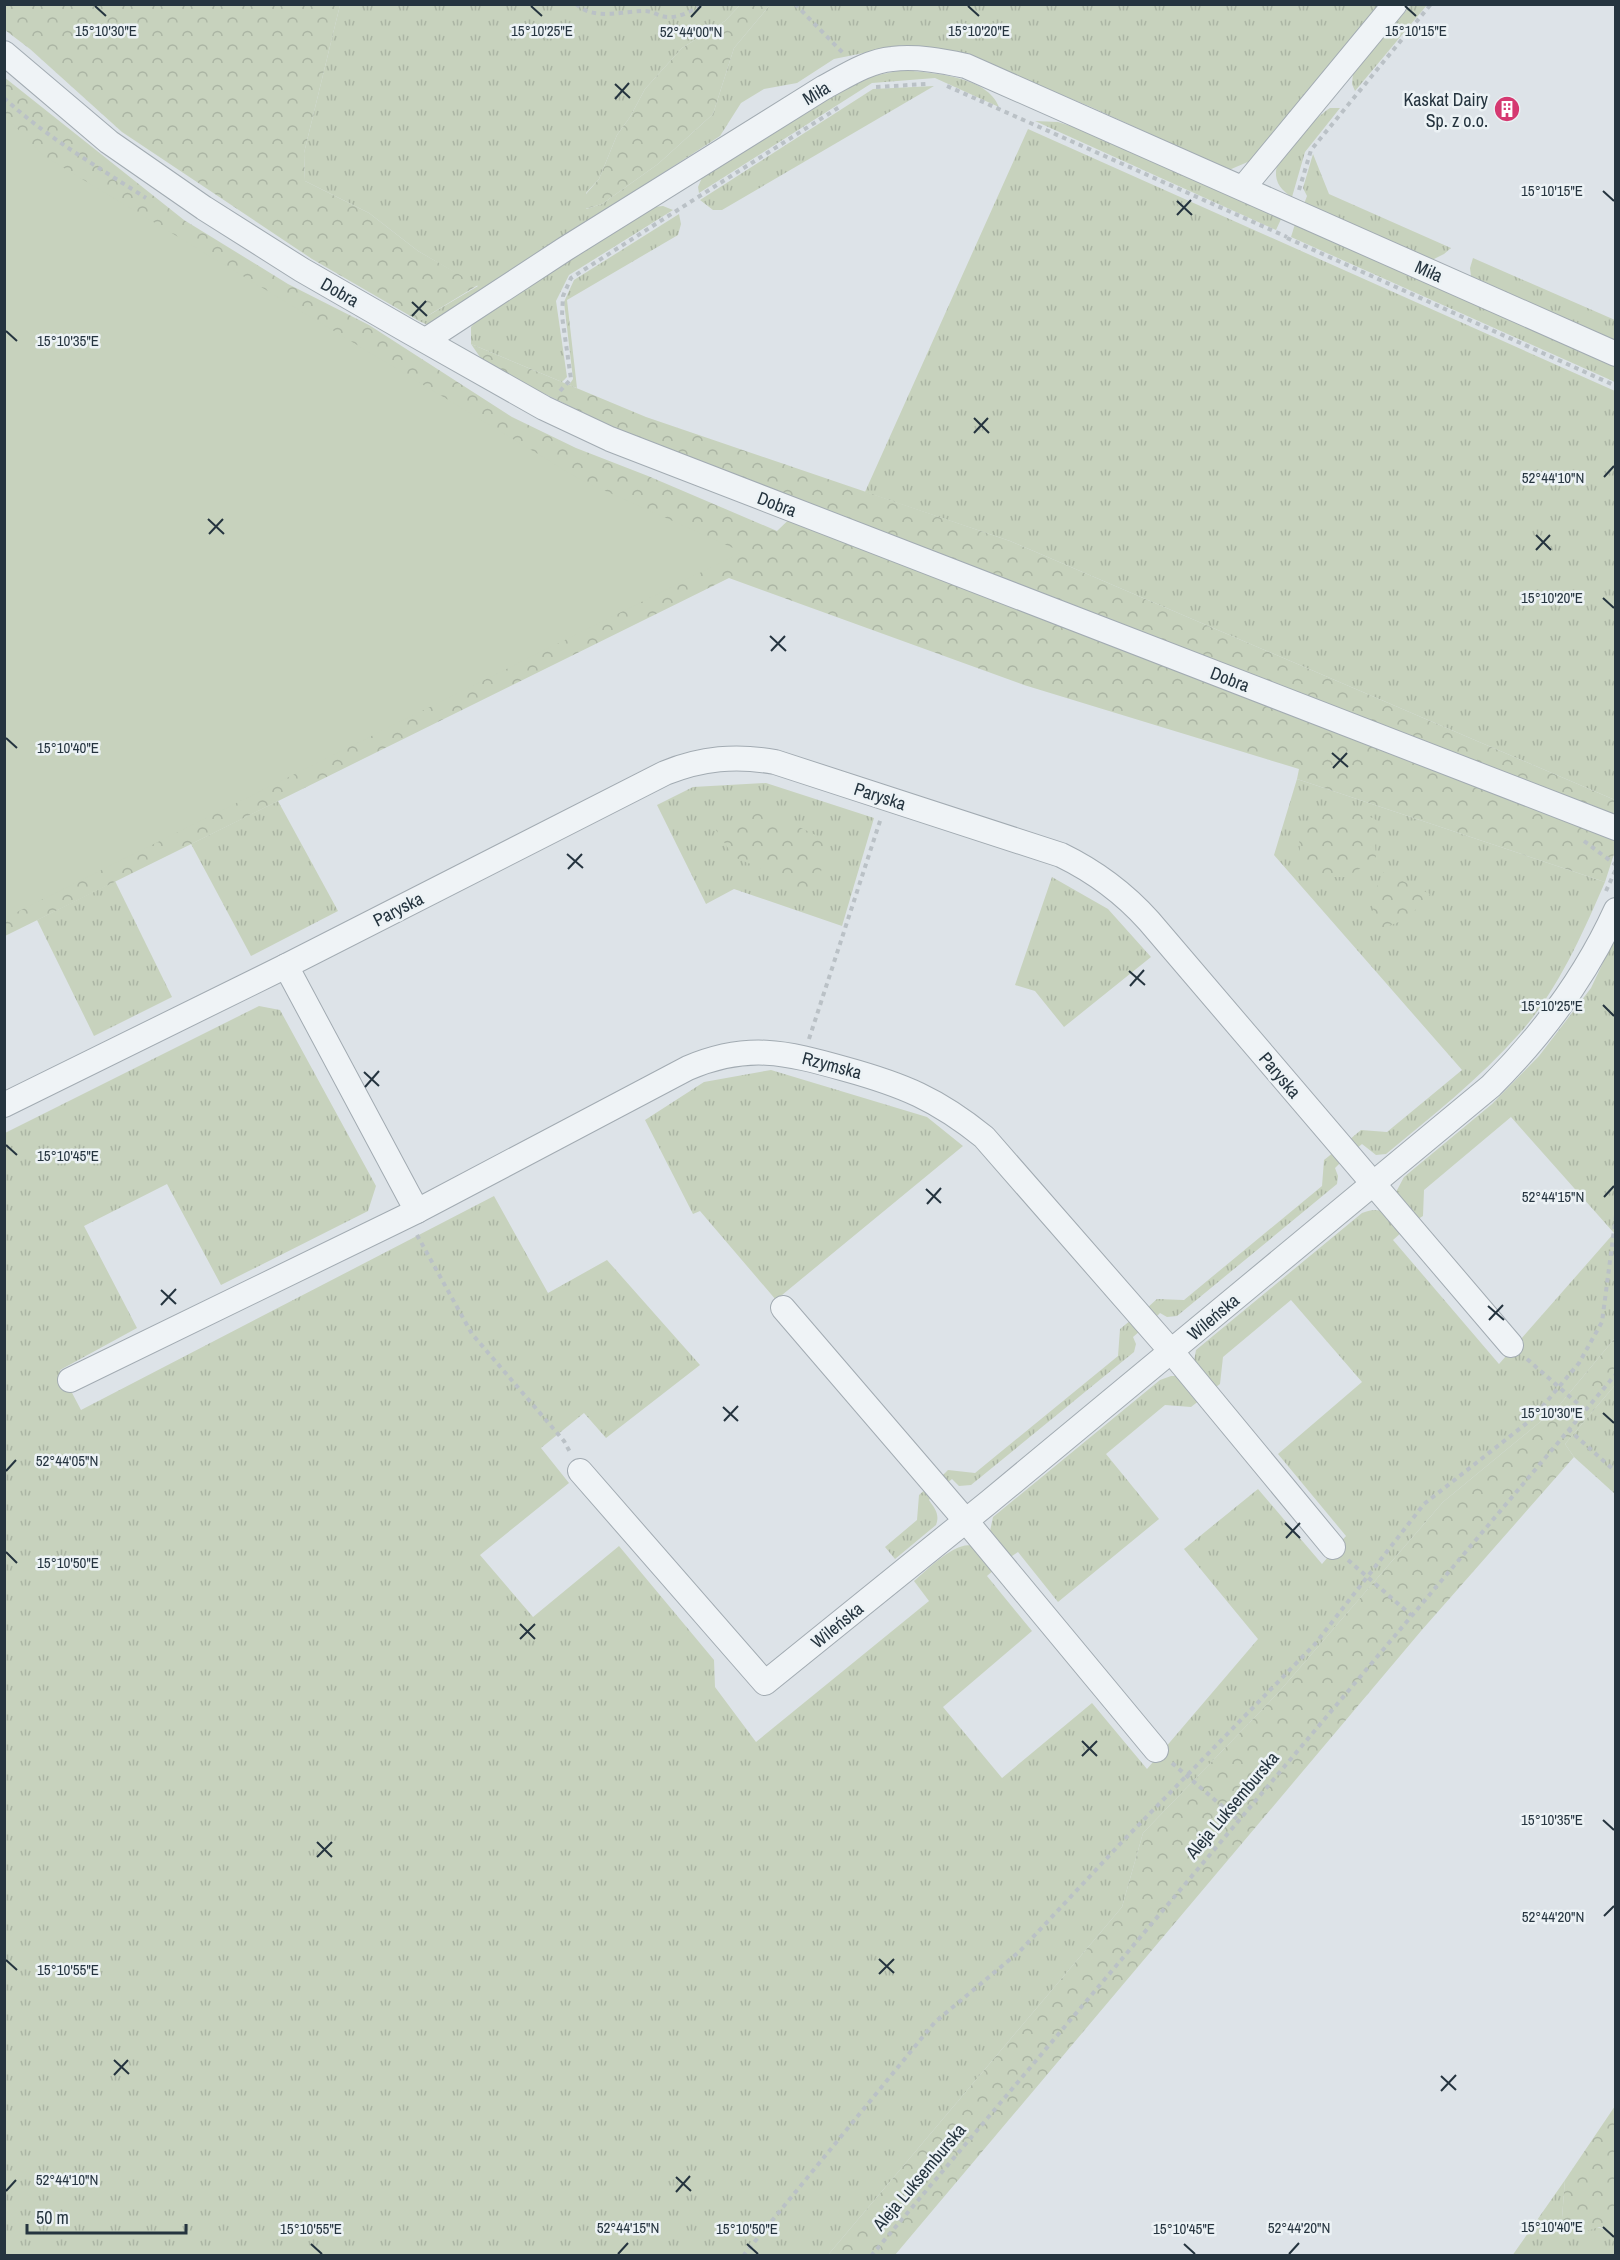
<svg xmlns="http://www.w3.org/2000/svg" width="1620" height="2260" font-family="'Archivo Narrow',sans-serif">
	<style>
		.grass { fill: url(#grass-tufts) }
		.forest { fill: url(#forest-crowns) }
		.park { fill: #c7d2bd }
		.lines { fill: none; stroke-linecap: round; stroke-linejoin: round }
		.minor-casing { stroke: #a2abb2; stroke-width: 26 }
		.path { stroke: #bac1c6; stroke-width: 4; stroke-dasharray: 4.5 4.5; stroke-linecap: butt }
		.minor { stroke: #eff3f6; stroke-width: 24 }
		.ticks { fill: none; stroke: #25343f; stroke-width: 2 }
		.labels { text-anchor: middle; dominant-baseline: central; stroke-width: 5; stroke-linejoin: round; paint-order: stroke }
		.street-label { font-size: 18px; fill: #25343f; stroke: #ecf2f5 }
		.poi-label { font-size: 18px; fill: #25343f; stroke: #ecf2f5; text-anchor: end }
		.ticks-label { font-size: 15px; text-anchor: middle; fill: #25343f; stroke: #ecf2f5; stroke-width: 5; stroke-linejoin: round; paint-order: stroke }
	</style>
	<defs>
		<pattern id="grass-tufts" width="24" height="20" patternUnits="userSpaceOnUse" patternTransform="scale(1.5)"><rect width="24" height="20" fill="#c7d2bd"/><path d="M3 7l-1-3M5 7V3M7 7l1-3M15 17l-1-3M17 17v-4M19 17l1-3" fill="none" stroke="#abb5a4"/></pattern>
		<pattern id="forest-crowns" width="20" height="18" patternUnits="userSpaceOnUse" patternTransform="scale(1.5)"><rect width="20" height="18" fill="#c7d2bd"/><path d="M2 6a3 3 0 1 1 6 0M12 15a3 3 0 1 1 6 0" fill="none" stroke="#abb5a4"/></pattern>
	</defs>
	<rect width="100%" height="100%" fill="#dde3e8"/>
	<g class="grass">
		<polygon points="340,5 740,5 725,21 682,48 645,89 630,117 617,135 599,179 586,193 586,209 602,204 658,164 713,114 734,48 770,5 1380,5 1250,161 1229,170 1091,107 971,57 903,45 834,59 797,83 764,89 741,103 720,136 428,325 419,321 478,286 418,251 369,213 305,181 304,153"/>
		<polygon points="1411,5 1427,5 1355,91 1352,84 1353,73"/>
		<path d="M903,70C931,73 988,76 999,107L935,78L872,83L699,193L698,187L704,173L839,90L868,77Z"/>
		<polygon points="934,86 722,210 713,210 700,200 873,89"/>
		<path d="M1330,108H1340L1305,152L1292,197C1282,191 1275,183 1276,171C1277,156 1317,116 1330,108Z"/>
		<polygon points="1035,121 1058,122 1083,130 1282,217 1276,230"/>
		<polygon points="1028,129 1615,391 1615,800 1010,541 865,492"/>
		<polygon points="1313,154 1329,194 1451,248 1444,254 1432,260 1304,204 1307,196 1303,188"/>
		<polygon points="663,206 673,210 569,275 556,301 567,377 562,382 471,344 471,327 478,319 653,207"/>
		<polygon points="679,214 681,224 678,235 567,300 577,388 569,385 573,379 564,302 574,280"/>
		<polygon points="1295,224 1615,366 1615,382 1291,237"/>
		<polygon points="1473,258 1615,320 1615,341 1471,276 1470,268"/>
		<path d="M1297,779L1605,882C1583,933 1557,992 1519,1034C1479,1079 1432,1116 1386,1154L1376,1155L1362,1144L1356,1149L1349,1140L1361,1130L1387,1132L1462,1070L1274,855Z"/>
		<polygon points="766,783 874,818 842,926 734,889 706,904 657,805 693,787"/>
		<polygon points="278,801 338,911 251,956 191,844"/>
		<polygon points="1052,877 1108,909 1151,957 1064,1027 1035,991 1015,985"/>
		<polygon points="115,881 172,997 94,1036 37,920"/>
		<path d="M1615,937V1338L1557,1408L1443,1502L1278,1693L1143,1833L1122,1907L828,2255L5,2256V1133L259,1006L280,1010L376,1186L368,1211L221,1285L167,1184L84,1226L137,1328L60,1370L81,1410L494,1196L548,1293L607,1260L700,1365L606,1438L584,1413L541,1448L569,1483L480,1555L533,1617L619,1546L714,1660L715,1687L756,1742L929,1601L914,1581C927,1570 959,1537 975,1547C983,1552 990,1562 996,1568L987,1576L1032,1631L943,1707L1002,1778L1092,1703L1147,1769L1258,1639L1184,1549L1258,1489L1322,1564L1346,1536L1278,1454L1362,1382L1291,1300L1223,1357L1220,1384L1212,1390L1194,1361L1196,1350L1362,1213C1384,1204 1388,1216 1402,1232L1393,1240L1499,1364L1614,1233L1511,1117L1424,1190L1423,1216L1415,1221L1396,1192L1404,1177L1492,1104L1539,1056L1591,988Z"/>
		<polygon points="771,1070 927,1117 963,1146 776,1300 700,1211 693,1214 645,1120 704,1082"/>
		<polygon points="1334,1152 1341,1162 1335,1168 1338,1176 1337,1184 1177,1316 1167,1317 1160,1313 1155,1318 1147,1308 1157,1299 1184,1300 1322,1186 1324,1160"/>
		<polygon points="1131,1320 1140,1331 1133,1337 1136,1344 1134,1352 971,1485 959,1486 952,1479 946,1484 940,1478 948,1470 975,1473 1118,1356 1120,1329"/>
		<polygon points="1171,1376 1176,1376 1200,1400 1191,1407 1165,1405 1106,1454 1159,1519 1058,1602 1018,1552 1009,1558 990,1531 993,1517 1160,1380"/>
		<polygon points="1615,1385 1615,1494 1574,1457 1565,1444"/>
		<path d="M927,1488L933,1495L929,1500C935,1509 940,1514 936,1525L895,1559L885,1547L917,1520L919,1495Z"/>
		<polygon points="1565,2180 1562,2218 1615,2232 1615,2255 1512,2256"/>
	</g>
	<g class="forest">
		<polygon points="4,5 340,5 304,153 305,181 369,213 418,251 478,285 419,321 312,259 122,132 30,49 5,30"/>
		<polygon points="740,5 770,5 734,48 713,114 658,164 602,204 585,209 586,194 599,179 617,135 630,117 645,89 682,48 725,21"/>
		<polygon points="4,77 184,220 288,284 369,325 512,417 576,448 648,476 777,531 803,506 627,434 498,371 482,360 471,344 646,417 1010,541 1615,800 1615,851 1605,882 1297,779 1299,769 1024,685 729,578 5,936"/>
		<polygon points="1344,810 1373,818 1390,829 1375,841 1376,859 1346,877 1328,877 1312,873 1301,862 1299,838 1315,812"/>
		<polygon points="763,812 799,827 830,842 819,878 804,890 789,885 769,872 734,857 716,830 730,821"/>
		<polygon points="1384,872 1430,894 1407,919 1383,928 1373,916 1374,893"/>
		<polygon points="1615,1338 1615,1385 1565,1444 1574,1457 1421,1631 895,2255 828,2255 1122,1907 1143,1833 1278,1693 1443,1502 1557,1408"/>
		<polygon points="1615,2106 1615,2232 1599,2227 1566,2238 1562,2218 1565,2180"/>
	</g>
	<polygon class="park" points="5,116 44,156 581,480 742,552 5,918"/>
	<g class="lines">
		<g class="minor-casing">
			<g id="minor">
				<polyline points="4,53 109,142 204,208 302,270 408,331 544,408 610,439 1616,828"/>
				<polyline points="1243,188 1395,4"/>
				<path d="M426,340L565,249L823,88C844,77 868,61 892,59C917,56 942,61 966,66L1616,354"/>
				<polyline points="286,966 417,1211"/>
				<path d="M4,1105L286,966L665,773C702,758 736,755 775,762L1061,855C1096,872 1123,892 1149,921L1511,1345"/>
				<polyline points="783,1308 966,1521 1156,1750"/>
				<path d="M70,1380L417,1211L688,1068C747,1043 785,1052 845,1069C903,1085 937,1099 984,1137L1171,1351L1333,1547"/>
				<path d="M580,1471L765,1683L989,1502L1491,1086C1543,1034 1585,978 1616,910"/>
			</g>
		</g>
		<g class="path">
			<path d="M576,4C594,21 622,11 645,11C653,11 660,17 668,17C679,18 694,10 703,4"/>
			<polyline points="795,4 843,53"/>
			<polyline points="947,86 1287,237"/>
			<polyline points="876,87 926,84"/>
			<path d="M4,98C46,137 98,167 146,198"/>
			<polyline points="1299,190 1311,150 1431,4"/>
			<polyline points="1287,238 1616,386"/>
			<polyline points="560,391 571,379 562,316 563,296 571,278 841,106"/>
			<polyline points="1584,841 1616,865"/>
			<polyline points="1606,891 1616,869"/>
			<polyline points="809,1039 881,818"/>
			<polyline points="417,1235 472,1334 564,1441 571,1454"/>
			<polyline points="1527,1359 1585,1410"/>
			<polyline points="1568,1429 1616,1472"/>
			<polyline points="1348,1560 1411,1615"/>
			<polyline points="1172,1763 1237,1819"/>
			<polyline points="743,2256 935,2022 1020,1951 1121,1843 1315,1644 1424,1504 1532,1419 1579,1363 1602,1322 1616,1215"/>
			<polyline points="871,2256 1616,1374"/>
		</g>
		<use href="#minor" class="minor"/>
	</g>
	<path class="ticks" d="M95,6L106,16M531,6L542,16M968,6L979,16M1405,6L1416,16M691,17L701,6M615,84L630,98M615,99L629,83M1603,191L1614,201M1177,201L1192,215M1177,215L1191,200M412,302L427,316M412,316L426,301M6,331L17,341M974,418L989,433M974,433L988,418M1604,477L1614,466M208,519L224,534M209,534L223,519M1536,535L1551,550M1536,550L1550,535M1603,598L1614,608M770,636L786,651M771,651L785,636M6,738L17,748M1332,753L1348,767M1333,768L1347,753M567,854L583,868M568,869L582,854M1129,971L1145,985M1130,986L1144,970M1603,1005L1614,1016M364,1072L379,1086M365,1087L379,1071M6,1145L17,1155M926,1189L941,1203M1604,1197L1614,1186M927,1204L941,1188M161,1290L176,1304M161,1305L176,1289M1488,1306L1504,1320M1489,1320L1503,1305M723,1407L738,1421M1603,1413L1614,1423M724,1421L738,1406M6,1471L16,1460M1285,1523L1300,1538M1286,1538L1300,1523M6,1552L17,1563M520,1624L535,1639M520,1639L535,1624M1082,1741L1097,1756M1082,1756L1097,1741M1603,1820L1614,1830M317,1842L332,1857M317,1857L332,1842M1604,1916L1614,1906M879,1959L894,1973M6,1960L17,1970M879,1974L894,1959M114,2060L129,2074M114,2075L128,2060M1441,2076L1456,2090M1441,2091L1456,2075M676,2177L691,2191M6,2191L16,2180M676,2192L690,2176M1603,2227L1614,2237M311,2244L322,2254M747,2244L758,2254M1184,2244L1195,2254M618,2254L628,2243M1289,2254L1299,2243"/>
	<defs>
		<g id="building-disc" transform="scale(1.35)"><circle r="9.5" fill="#d53971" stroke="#ecf2f5"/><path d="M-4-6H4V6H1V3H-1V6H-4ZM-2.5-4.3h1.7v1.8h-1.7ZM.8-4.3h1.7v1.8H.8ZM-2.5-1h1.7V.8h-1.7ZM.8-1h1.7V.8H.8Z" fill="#fff"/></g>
	</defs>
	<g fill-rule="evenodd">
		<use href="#building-disc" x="1507" y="109"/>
	</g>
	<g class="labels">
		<g class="street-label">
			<text transform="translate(816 93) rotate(-31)">Miła</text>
			<text transform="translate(1429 271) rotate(24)">Miła</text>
			<text transform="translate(340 292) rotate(30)">Dobra</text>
			<text transform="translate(777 504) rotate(21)">Dobra</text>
			<text transform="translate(1230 679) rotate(21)">Dobra</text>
			<text transform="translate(880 796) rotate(18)">Paryska</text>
			<text transform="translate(398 909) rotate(-27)">Paryska</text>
			<text transform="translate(832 1065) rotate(15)">Rzymska</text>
			<text transform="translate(1280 1075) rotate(50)">Paryska</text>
			<text transform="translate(1213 1317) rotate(-40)">Wileńska</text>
			<text transform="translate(837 1625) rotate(-39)">Wileńska</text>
			<text transform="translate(1232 1805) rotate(-50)">Aleja Luksemburska</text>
			<text transform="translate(919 2177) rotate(-50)">Aleja Luksemburska</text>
		</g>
		<g class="poi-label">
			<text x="1488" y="99">Kaskat Dairy<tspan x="1488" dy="21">Sp. z o.o.</tspan></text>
		</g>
	</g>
	<g class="ticks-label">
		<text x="542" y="36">15°10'25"E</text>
		<text x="979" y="36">15°10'20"E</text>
		<text x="1416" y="36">15°10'15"E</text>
		<text x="106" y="36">15°10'30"E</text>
		<text x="691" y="37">52°44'00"N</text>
		<text x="1552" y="196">15°10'15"E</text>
		<text x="68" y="346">15°10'35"E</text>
		<text x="1553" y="483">52°44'10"N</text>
		<text x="1552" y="603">15°10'20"E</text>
		<text x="68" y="753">15°10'40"E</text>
		<text x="1552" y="1011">15°10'25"E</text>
		<text x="68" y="1161">15°10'45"E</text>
		<text x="1553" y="1202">52°44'15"N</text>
		<text x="1552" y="1418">15°10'30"E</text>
		<text x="67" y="1466">52°44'05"N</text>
		<text x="68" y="1568">15°10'50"E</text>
		<text x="1552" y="1825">15°10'35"E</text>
		<text x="1553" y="1922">52°44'20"N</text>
		<text x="68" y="1975">15°10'55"E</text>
		<text x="67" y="2185">52°44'10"N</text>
		<text x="1552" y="2232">15°10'40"E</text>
		<text x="628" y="2233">52°44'15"N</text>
		<text x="1299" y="2233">52°44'20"N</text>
		<text x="311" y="2234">15°10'55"E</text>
		<text x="747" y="2234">15°10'50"E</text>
		<text x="1184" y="2234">15°10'45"E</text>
	</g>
	<rect width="1620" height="2260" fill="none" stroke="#25343f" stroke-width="12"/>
	<path d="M27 2224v9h159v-9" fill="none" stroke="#25343f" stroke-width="3"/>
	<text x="36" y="2224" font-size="18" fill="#25343f" stroke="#ecf2f5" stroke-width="4.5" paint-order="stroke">50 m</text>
</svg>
